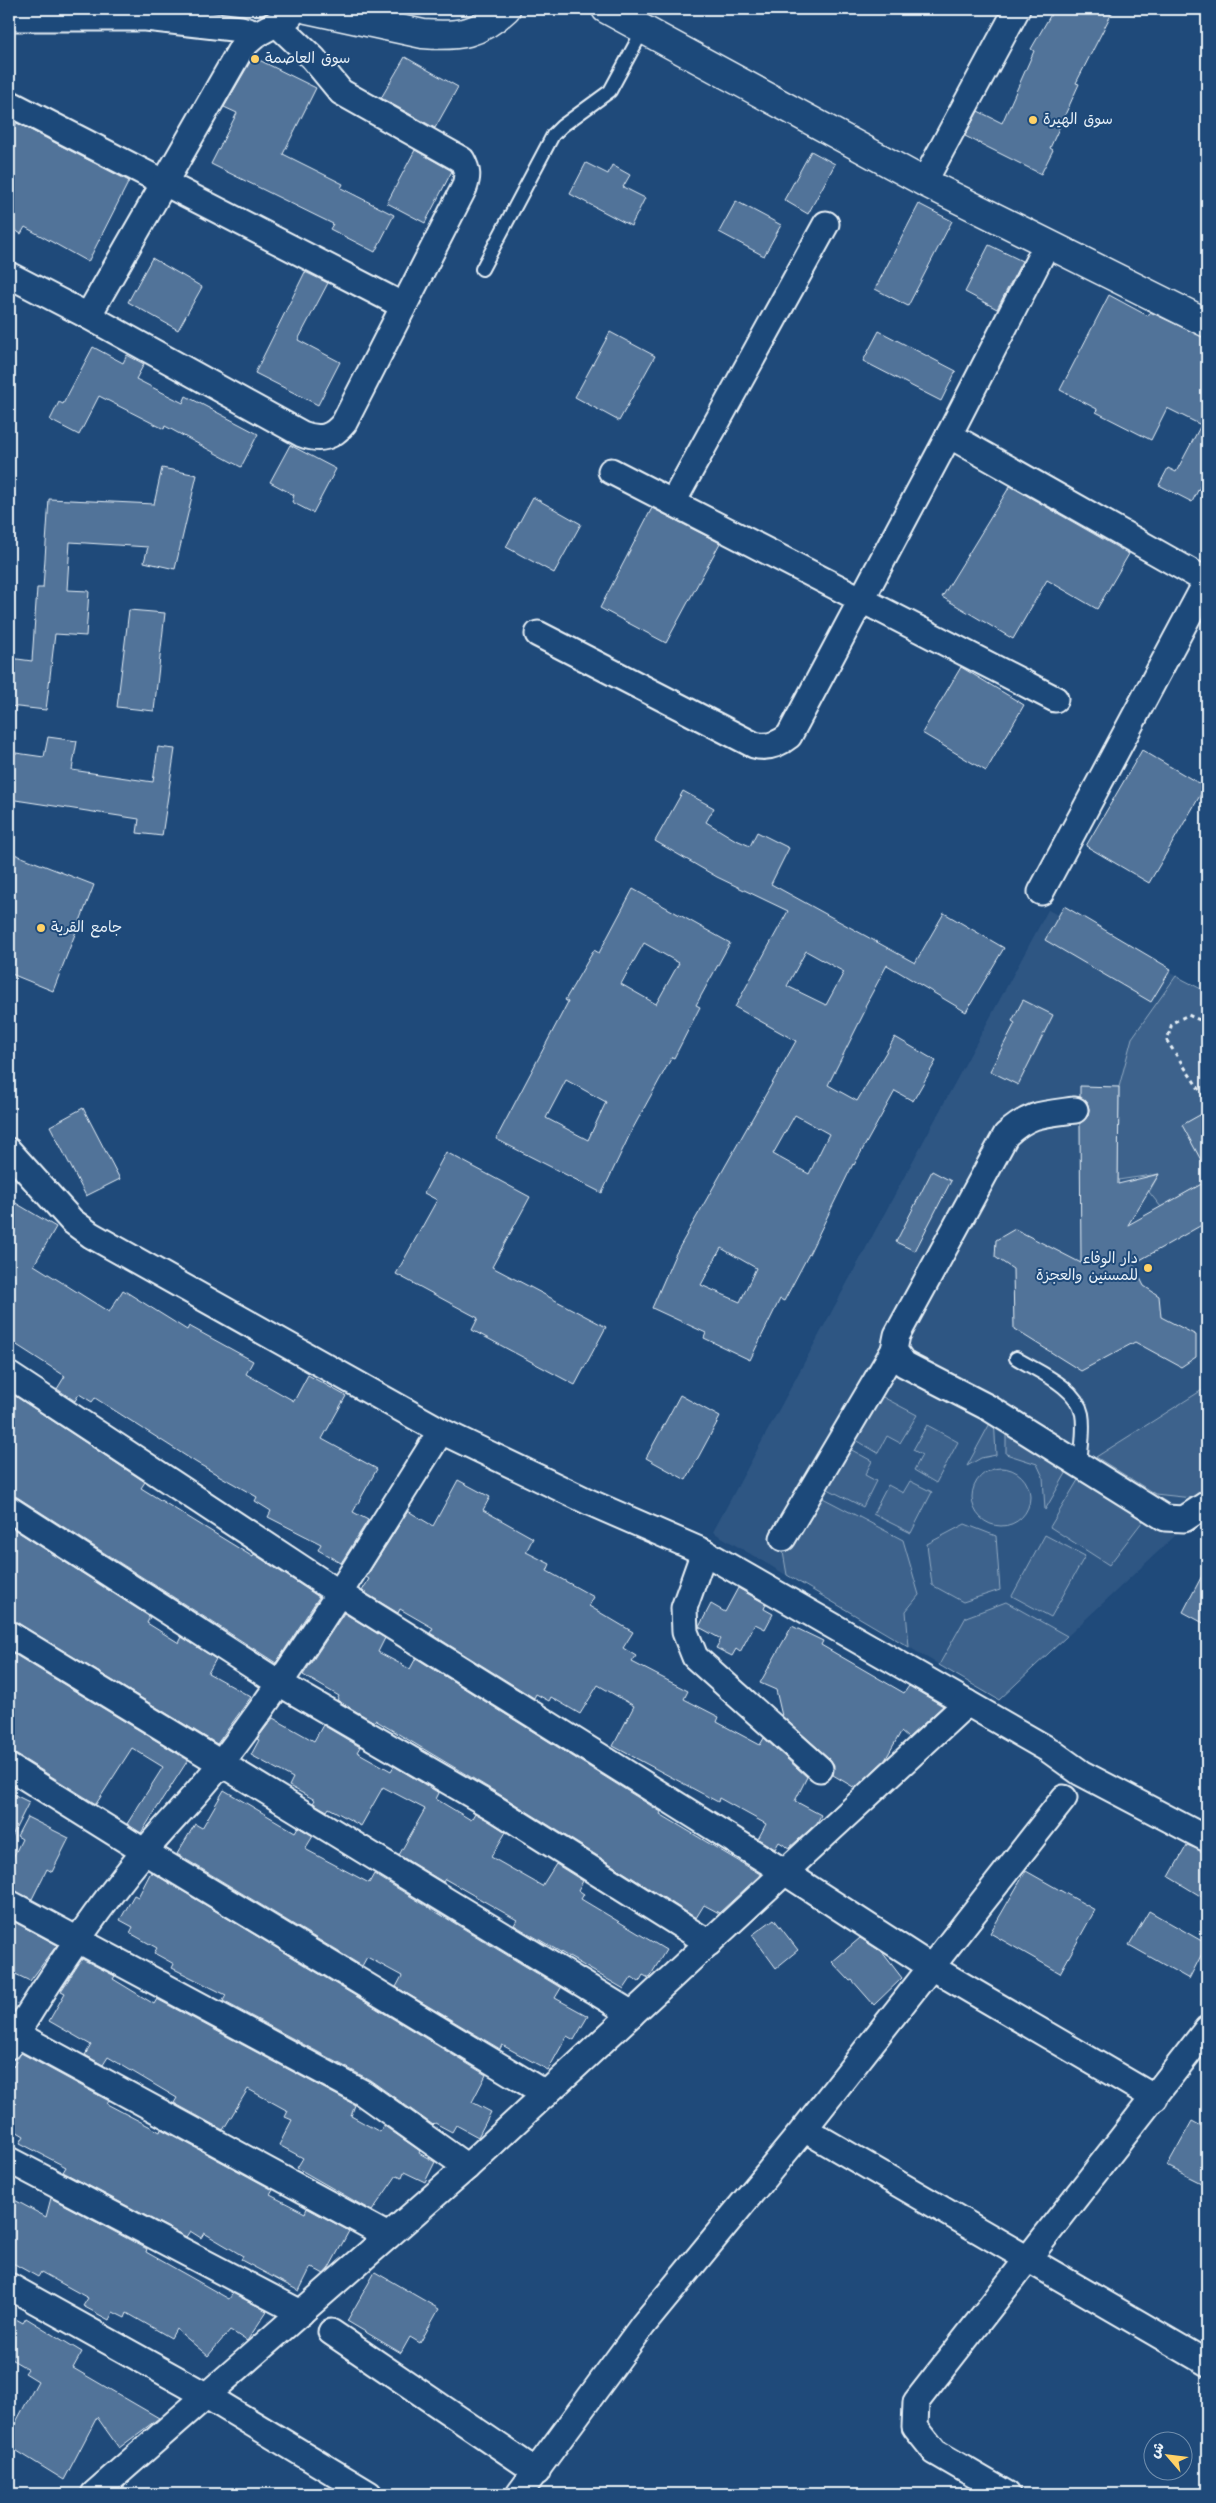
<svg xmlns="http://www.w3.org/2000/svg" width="1216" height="2503" font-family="Kalam,'Playpen Sans Arabic',sans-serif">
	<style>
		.built { fill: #2e5683 }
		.green { fill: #3c628c; stroke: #92aac2 }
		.building { fill: #517399; stroke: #e8f1f8; fill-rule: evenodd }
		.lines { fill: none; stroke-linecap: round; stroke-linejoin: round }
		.service-casing { stroke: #e8f1f8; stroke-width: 16 }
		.minor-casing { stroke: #e8f1f8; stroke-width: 29 }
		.tertiary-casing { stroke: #e8f1f8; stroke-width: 31 }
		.path { stroke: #e8f1f8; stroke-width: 3; stroke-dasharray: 4 4; stroke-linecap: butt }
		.service { stroke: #1f4a7a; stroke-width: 12 }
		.minor { stroke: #1f4a7a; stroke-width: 25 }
		.tertiary { stroke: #1f4a7a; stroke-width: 28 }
		.poi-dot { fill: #ffd166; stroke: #1f4a7a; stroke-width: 2 }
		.labels { text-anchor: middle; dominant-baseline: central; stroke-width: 4; stroke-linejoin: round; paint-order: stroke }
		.poi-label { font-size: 15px; fill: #e8f1f8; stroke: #1f4a7a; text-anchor: start }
	</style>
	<rect width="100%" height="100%" fill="#1f4a7a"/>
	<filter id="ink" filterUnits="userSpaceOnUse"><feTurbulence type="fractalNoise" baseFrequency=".02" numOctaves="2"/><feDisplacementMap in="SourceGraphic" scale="10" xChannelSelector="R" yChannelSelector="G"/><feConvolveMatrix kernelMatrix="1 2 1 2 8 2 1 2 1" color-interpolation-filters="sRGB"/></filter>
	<g filter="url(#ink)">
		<polygon class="built" points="1048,910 1207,992 1207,1506 999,1700 713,1532"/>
		<g class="green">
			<polygon points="1176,976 1207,992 1207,1111 1183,1125 1207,1171 1207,1181 1161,1207 1149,1192 1159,1174 1118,1180 1119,1087 1132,1038"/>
			<polygon points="1207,1387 1207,1485 1192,1498 1155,1494 1096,1457"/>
			<polygon points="879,1395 917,1415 900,1443 887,1436 878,1453 856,1440"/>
			<polygon points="994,1416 996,1455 981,1458 967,1466"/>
			<polygon points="1006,1422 1072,1463 1045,1510 1043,1477 1037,1464 1006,1454"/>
			<polygon points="927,1425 958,1442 936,1483 914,1470 922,1455 913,1450"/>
			<polygon points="848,1448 872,1461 865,1475 876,1481 863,1507 826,1488"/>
			<circle cx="1001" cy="1497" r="29"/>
			<polygon points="1084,1470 1152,1509 1109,1565 1050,1527"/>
			<polygon points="910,1481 932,1492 911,1533 873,1514 888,1485 903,1493"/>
			<polygon points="819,1496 903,1540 919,1595 906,1611 909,1647 787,1575 783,1552"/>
			<polygon points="965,1524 996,1536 1000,1590 963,1602 932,1585 927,1544"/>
			<polygon points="1045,1535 1085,1556 1051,1617 1012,1596"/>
			<polygon points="1006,1602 1067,1636 999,1700 939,1665 966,1617"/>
		</g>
		<g class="building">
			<polygon points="1054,9 1114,9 1076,83 1079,84 1050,148 1053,150 1041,174 965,136 978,111 1002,123 1034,51 1031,49"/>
			<polygon points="253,57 316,88 283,154 343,184 341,188 394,215 375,252 330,229 333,224 211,164 237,113 224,107"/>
			<polygon points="405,57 458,87 435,128 381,98"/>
			<polygon points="17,123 129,181 88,262 25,227 21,234 9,226 9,138"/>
			<polygon points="415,150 452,171 425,223 387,203"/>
			<polygon points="811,151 835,164 808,214 784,200"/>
			<polygon points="586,163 608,174 612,165 630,175 623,187 645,198 631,226 570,194"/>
			<polygon points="736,201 781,225 764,256 719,232"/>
			<polygon points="919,204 952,221 908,306 875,289"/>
			<polygon points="989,245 1022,261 997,309 965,292"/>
			<polygon points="152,258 202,287 178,330 128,302"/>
			<polygon points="305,272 328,283 298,340 340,362 318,405 255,373"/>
			<polygon points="1109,295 1148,316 1150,312 1207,339 1207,473 1192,502 1159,485 1168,468 1176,472 1201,425 1167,408 1151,440 1096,412 1097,409 1060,390"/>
			<polygon points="879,331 956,371 941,401 863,361"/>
			<polygon points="610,332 655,356 619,421 575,397"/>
			<polygon points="93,347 123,363 127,355 144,364 136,379 183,403 186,396 258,434 241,467 165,426 164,429 99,396 79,435 50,420 59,402 63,404"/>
			<polygon points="290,445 336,469 313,513 292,502 294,495 270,482"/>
			<polygon points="162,468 197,475 175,569 144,562 148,547 70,542 67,590 89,591 86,636 55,634 46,710 9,706 10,658 32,661 37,588 43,588 49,499 154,504"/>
			<polygon points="1010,486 1129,554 1097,609 1047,580 1013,639 942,597"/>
			<polygon points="533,497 581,524 554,573 506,547"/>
			<polygon points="652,508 720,543 666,643 600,608"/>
			<polygon points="129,610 165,613 154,711 117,707"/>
			<polygon points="961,667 1024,705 986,771 922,733"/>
			<polygon points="48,737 77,741 72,770 153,782 158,747 175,749 162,836 137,833 139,819 9,799 9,752 44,757"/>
			<polygon points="1142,750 1205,787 1149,883 1086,846"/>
			<path d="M683,791L714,808L706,822L734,839L750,846L757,832L789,848L771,884L915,963L944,913L1004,948L966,1012L887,965L865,1006L867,1007L828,1085L857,1101L895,1037L936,1061L913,1101L895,1091L854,1165L853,1164L810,1252L784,1301L780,1299L750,1360L704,1338L706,1333L652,1308L675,1255L796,1041L735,1007L788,911L717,877L655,841ZM806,951L844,972L826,1005L787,986ZM795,1115L829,1134L809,1174L773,1154ZM721,1248L756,1268L740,1302L701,1285Z"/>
			<polygon points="9,852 94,885 53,991 9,973"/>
			<path d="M633,889L730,943L696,1005L700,1007L674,1058L672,1057L632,1130L602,1193L496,1139L568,1002L565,1000L594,950L599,953ZM644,943L679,963L656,1004L621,984ZM566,1080L606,1102L588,1140L546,1118Z"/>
			<polygon points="1064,906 1171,969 1151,1002 1045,940"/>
			<polygon points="1023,1000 1053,1015 1018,1085 990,1071 1015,1023 1012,1021"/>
			<polygon points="1080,1086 1119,1087 1118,1184 1159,1174 1128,1225 1207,1181 1207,1222 1133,1264 1144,1286 1159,1296 1161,1317 1196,1335 1196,1357 1181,1367 1135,1342 1081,1371 1014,1329 1013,1269 995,1257 996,1240 1015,1229 1081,1263 1080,1123 1088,1116 1089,1109 1087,1102 1080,1097"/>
			<polygon points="83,1108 120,1179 86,1196 50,1126"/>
			<polygon points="1207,1111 1207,1171 1182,1125"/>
			<polygon points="446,1152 530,1197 492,1267 606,1327 575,1385 472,1330 478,1318 396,1274 437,1200 424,1193"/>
			<polygon points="932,1171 951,1181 915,1251 896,1242"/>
			<polygon points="9,1199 56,1227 34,1265 109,1312 123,1290 187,1330 189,1326 253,1361 246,1374 294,1401 308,1375 346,1396 322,1439 377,1469 353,1512 368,1520 341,1563 318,1550 321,1544 268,1517 271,1511 255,1501 257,1497 197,1463 95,1398 92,1402 79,1394 75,1401 57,1389 65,1376 9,1340"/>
			<polygon points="9,1392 145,1482 141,1488 253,1557 254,1554 319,1597 276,1663 17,1497 9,1495"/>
			<polygon points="680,1395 720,1417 686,1480 646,1458"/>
			<polygon points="458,1480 490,1497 483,1510 533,1538 526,1552 550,1564 547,1571 594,1597 589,1606 633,1632 623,1648 636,1656 632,1662 688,1691 684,1699 719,1717 717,1722 760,1745 764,1738 807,1777 795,1801 821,1815 817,1823 789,1848 779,1842 775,1849 758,1839 766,1824 719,1798 718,1802 613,1746 634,1706 598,1685 580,1714 551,1697 549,1701 536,1694 534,1698 430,1633 433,1628 400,1609 398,1613 362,1591 369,1579 366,1577 408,1511 433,1526"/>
			<polygon points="9,1526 150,1617 147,1623 179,1643 182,1637 216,1659 208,1673 251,1697 217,1744 16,1622 9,1620"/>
			<polygon points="1207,1566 1207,1625 1183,1612"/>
			<polygon points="738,1588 766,1604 764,1609 773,1614 765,1629 755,1624 740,1652 736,1649 732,1656 716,1648 721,1639 699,1627 711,1604 725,1612"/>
			<polygon points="344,1613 385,1638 378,1652 410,1669 416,1658 661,1812 660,1814 760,1874 759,1876 719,1913 704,1905 696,1918 504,1797 375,1720 374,1722 337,1700 339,1696 303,1675"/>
			<polygon points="792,1626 823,1641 821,1645 904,1693 909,1686 943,1706 908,1738 901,1732 885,1760 855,1788 833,1775 834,1765 830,1759 782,1716 776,1690 760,1683"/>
			<polygon points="9,1651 188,1760 141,1833 127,1824 163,1767 132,1748 96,1804 17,1755 9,1753"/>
			<polygon points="273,1718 314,1741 323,1725 360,1747 357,1752 391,1771 394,1766 439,1793 436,1799 471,1820 475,1813 489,1821 506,1832 491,1857 542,1886 556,1864 583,1881 578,1890 584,1894 581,1899 666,1950 649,1978 643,1975 639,1982 632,1977 624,1989 514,1925 517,1920 445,1879 443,1882 399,1855 425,1809 383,1787 361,1826 329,1808 327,1811 313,1803 315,1800 289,1786 293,1778 251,1755 259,1740 257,1739"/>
			<polygon points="224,1790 295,1832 298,1827 313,1836 305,1849 369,1883 374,1874 561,1988 555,1998 588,2016 574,2040 567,2036 548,2070 502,2045 500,2049 396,1987 402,1976 367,1957 362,1966 177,1854 195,1824 202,1828"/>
			<polygon points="9,1792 29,1802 9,1842"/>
			<polygon points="27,1817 69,1838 52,1872 47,1869 32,1899 9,1889 9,1866 22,1839 17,1836"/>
			<polygon points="1187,1845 1207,1853 1207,1900 1169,1877"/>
			<polygon points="1026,1871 1095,1910 1060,1973 990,1933"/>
			<polygon points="151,1872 486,2075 472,2102 491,2112 478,2137 456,2125 452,2132 435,2123 433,2125 370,2080 223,2001 226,1995 172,1968 174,1964 154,1953 157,1948 130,1933 133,1927 120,1920 134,1895 138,1897"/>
			<polygon points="1149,1911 1207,1944 1189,1979 1129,1945"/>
			<polygon points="9,1919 57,1945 30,1981 9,1971"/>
			<polygon points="774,1919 798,1950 776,1968 752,1935"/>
			<polygon points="860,1938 882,1952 902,1978 874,2005 852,1980 850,1981 832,1962"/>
			<polygon points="82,1959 115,1976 113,1979 154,2004 157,1999 355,2105 351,2116 380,2132 383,2125 420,2151 419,2153 435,2162 425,2182 404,2172 402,2177 397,2175 372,2211 297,2168 303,2158 279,2145 292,2120 285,2117 288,2111 248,2089 223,2130 174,2103 177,2098 108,2057 103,2065 85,2055 91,2045 49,2021 65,1993 61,1991"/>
			<polygon points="21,2053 109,2101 107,2104 160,2132 161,2129 273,2190 270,2195 305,2213 307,2208 349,2231 329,2268 324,2274 311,2267 299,2291 241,2260 243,2256 204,2233 201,2238 190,2231 186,2237 63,2172 66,2167 20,2143 24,2136 9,2127 9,2073"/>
			<polygon points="1192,2121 1207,2129 1207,2186 1167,2166"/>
			<polygon points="9,2197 46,2217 51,2198 147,2249 146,2252 229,2299 233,2293 267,2311 247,2341 230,2330 208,2356 176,2329 171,2338 127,2313 125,2318 113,2312 109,2320 83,2306 88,2298 41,2272 38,2277 9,2261"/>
			<polygon points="375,2272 439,2309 420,2343 410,2337 401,2353 347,2321"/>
			<polygon points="9,2315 23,2323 26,2318 82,2352 73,2368 159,2418 119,2448 97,2417 64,2480 9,2446 9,2435 38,2381 25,2373 28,2369 9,2358"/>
		</g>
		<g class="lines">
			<g class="service-casing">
				<g id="service">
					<polyline points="482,269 553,135 562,126 610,91 643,30"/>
					<path d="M1016,1358C1038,1372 1076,1386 1082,1414C1085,1430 1081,1449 1080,1464"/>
				</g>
			</g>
			<g class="minor-casing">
				<g id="minor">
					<polyline points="9,18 146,18 241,29 257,34"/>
					<polyline points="9,103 402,305"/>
					<polyline points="924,182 1017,9"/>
					<path d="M9,275L88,316L302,434C320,441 332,438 344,423L464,188C468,177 468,171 462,160L341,92L313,58L277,24"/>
					<polyline points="88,316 242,47 257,34 290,16"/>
					<polyline points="949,435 1207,581"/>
					<polyline points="611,471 1055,699"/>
					<polyline points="673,502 826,224"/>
					<path d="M538,634L754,745C768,749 779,744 789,736L949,435L1047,244"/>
					<polyline points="1041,892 1207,581"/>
					<path d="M1075,1110C1044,1114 1030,1113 1006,1135L897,1335L894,1350L904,1364L989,1408L1165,1518L1184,1519L1207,1504"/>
					<polyline points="9,1151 72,1221 91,1235 441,1431 589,1502 704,1552 1049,1750 1081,1773 1207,1839"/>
					<polyline points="9,1375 339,1593 786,1873 931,1967 1155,2098"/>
					<polyline points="9,1509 279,1683 496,1809 709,1943"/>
					<polyline points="783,1538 894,1350"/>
					<polyline points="704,1552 684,1608 685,1632 695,1657 820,1769"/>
					<polyline points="9,1634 632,2014"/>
					<polyline points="9,1767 145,1852 546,2094"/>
					<polyline points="9,1903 363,2093 467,2167"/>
					<polyline points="9,2030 388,2236"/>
					<path d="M9,2046C50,1978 94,1912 145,1851C170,1821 199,1793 222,1762C303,1657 371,1542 441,1431"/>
					<polyline points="804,2129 1207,2363"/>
					<polyline points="9,2160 301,2313"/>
					<polyline points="9,2286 207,2396 369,2494"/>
					<polyline points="331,2332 537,2472"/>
					<polyline points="94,2494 467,2167 967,1703"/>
					<polyline points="519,2494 643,2325 804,2129 1064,1798"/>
					<polyline points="1007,2494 935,2452 915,2427 916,2402 1207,2029"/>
				</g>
			</g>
			<g class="tertiary-casing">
				<g id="tertiary">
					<path d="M307,9L423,34C459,37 479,34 506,9"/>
					<polyline points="606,9 924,182 1207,323"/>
				</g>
			</g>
			<polyline class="path" points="1207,1023 1188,1015 1172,1023 1167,1041 1207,1101"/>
			<use href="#service" class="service"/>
			<use href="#minor" class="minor"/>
			<use href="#tertiary" class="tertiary"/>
		</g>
	</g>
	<g class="poi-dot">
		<circle cx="255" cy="59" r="5"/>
		<circle cx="1033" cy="120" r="5"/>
		<circle cx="41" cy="928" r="5"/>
		<circle cx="1148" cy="1268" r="5"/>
	</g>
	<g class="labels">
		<g class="poi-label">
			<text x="265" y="59">سوق العاصمة</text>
			<text x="1043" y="120">سوق الهيرة</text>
			<text x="51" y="928">جامع القرية</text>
			<text x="1138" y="1259" text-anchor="end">دار الوفاء<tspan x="1138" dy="17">للمسنين والعجزة</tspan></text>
		</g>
	</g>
	<rect width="1216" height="2503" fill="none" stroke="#1f4a7a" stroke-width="30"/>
	<rect x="15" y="15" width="1186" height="2473" fill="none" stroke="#e8f1f8" stroke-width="2" filter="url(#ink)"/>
	<g transform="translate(1168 2456) rotate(298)"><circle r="24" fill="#1f4a7a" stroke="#6f8dac"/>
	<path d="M0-4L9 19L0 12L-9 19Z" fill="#ffd166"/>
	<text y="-8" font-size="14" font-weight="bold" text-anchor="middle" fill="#e8f1f8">ش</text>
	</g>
</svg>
